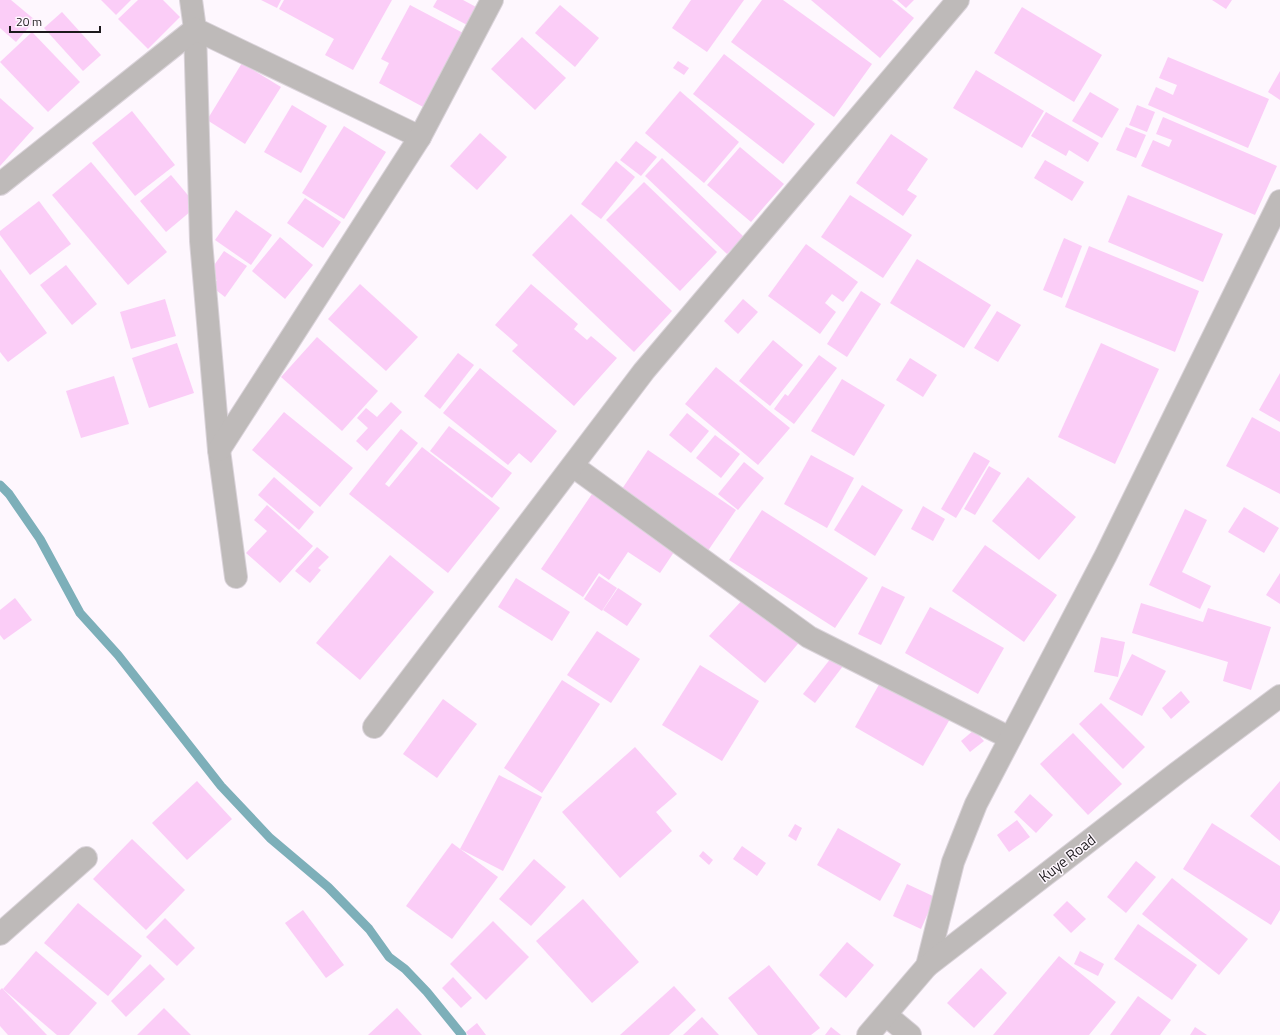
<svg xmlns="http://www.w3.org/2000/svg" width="1280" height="1035" font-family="'Titillium Web',sans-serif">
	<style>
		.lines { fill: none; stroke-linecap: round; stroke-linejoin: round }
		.stream { stroke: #7dafb9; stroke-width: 9 }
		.building { fill: #fbcdf7 }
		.minor-casing { stroke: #dad3da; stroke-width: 24 }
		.tertiary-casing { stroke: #dad3da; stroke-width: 24 }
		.minor { stroke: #bebab9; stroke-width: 22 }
		.tertiary { stroke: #bebab9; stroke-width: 22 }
		.labels { text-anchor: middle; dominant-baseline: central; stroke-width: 3; stroke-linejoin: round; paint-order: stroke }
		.street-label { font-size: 15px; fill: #1c191c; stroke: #fef7fe }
	</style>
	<rect width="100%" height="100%" fill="#fef7fe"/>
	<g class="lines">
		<polyline class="stream" points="0,485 9,494 40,539 80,613 118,655 221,786 270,838 328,887 369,929 389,957 405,969 427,992 462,1035"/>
	</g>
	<g class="building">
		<polygon points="0,0 11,0 35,20 16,42 0,28"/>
		<polygon points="101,0 131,0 116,15"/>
		<polygon points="138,0 163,0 180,17 148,49 118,19"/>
		<polygon points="261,0 281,0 277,8"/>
		<polygon points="284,0 392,0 353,70 325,55 334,39 279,9"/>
		<polygon points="437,0 463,0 478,8 469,26 433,7"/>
		<polygon points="691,0 744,0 707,52 672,28"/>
		<polygon points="762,0 783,0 872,64 834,117 731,42"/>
		<polygon points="811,0 892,0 914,18 880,58"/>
		<polygon points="897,0 914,0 906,8"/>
		<polygon points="1212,0 1232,0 1226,9"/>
		<polygon points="410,5 465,34 425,108 379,83 389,63 381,59"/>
		<polygon points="560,5 599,38 575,67 535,33"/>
		<polygon points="1022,7 1102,55 1074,102 994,53"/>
		<polygon points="62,12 101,55 83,71 44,28"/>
		<polygon points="32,32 80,82 48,112 0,62"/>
		<polygon points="522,37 566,78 535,110 491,69"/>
		<polygon points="724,54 815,124 783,164 693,94"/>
		<polygon points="1168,57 1269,99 1248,148 1148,105 1156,87 1173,95 1177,85 1159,78"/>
		<polygon points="678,61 689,68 684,75 673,68"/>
		<polygon points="242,63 281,87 245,144 207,120"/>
		<polygon points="976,70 1044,111 1022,148 953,108"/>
		<polygon points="1280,71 1280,100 1268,92"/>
		<polygon points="680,91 739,142 704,183 645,133"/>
		<polygon points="1090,92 1119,109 1102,138 1072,121"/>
		<polygon points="0,98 34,128 0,166"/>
		<polygon points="292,105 327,126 301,173 264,152"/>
		<polygon points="1137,105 1155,112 1147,132 1129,125"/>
		<polygon points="132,111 175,165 135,196 92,143"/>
		<polygon points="1046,112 1099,143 1088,162 1069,150 1066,156 1031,136"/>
		<polygon points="1163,117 1277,166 1255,215 1141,166 1153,140 1169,147 1172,140 1156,134"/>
		<polygon points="344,126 386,152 344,219 302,193"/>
		<polygon points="1126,127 1146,135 1136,158 1116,150"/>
		<polygon points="480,133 507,157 477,190 450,166"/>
		<polygon points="891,134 928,159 907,190 917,196 903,216 856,183"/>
		<polygon points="636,141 657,157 641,176 620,160"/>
		<polygon points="740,147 784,184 751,222 707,185"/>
		<polygon points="662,158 744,237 727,254 645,176"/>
		<polygon points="1045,160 1084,182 1072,201 1034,178"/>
		<polygon points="616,161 635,177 601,219 581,204"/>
		<polygon points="91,162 167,252 128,285 52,195"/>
		<polygon points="171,175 197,206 166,232 140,201"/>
		<polygon points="644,182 717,252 680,291 606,220"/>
		<polygon points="850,195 912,235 883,278 821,237"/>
		<polygon points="1128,195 1223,234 1203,282 1108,242"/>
		<polygon points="305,198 341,222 323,248 287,223"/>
		<polygon points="39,201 71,244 30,275 0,235 0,231"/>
		<polygon points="236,210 272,235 251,265 215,240"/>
		<polygon points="571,214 672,311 634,352 532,255"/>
		<polygon points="280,237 313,265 285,299 252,271"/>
		<polygon points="1064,238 1082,246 1062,298 1043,290"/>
		<polygon points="806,244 858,282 843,302 832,294 825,303 836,312 820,334 768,296"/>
		<polygon points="1089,246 1199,291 1175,352 1065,307"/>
		<polygon points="224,251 247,266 225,297 212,287 217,280 208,274"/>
		<polygon points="917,259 991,305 964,348 890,303"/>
		<polygon points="66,265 97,304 72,325 40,285"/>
		<polygon points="0,269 47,333 8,362 0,352"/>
		<polygon points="360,284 418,337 386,371 328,319"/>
		<polygon points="531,284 578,324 574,329 587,340 591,336 617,358 574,406 512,351 518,345 495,325"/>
		<polygon points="861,291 881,304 847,357 827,344"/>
		<polygon points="165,299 176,336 131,349 120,312"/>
		<polygon points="743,299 758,312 738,334 724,321"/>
		<polygon points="997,311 1021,325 998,362 974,348"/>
		<polygon points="317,337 378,391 342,431 281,377"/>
		<polygon points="773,340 803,365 770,406 739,381"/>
		<polygon points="177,343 194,393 149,408 132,358"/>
		<polygon points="1101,343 1159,369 1115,464 1058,437"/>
		<polygon points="458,353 474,365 440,409 424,396"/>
		<polygon points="819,355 837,368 794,424 774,409 785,394 788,396"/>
		<polygon points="910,358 937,375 923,397 896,380"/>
		<polygon points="716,367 790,428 758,465 685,404"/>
		<polygon points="480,368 557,431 531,463 519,453 508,465 443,413"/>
		<polygon points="1280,373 1280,422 1259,410"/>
		<polygon points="114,376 129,424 81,438 66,391"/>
		<polygon points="842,379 885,405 854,456 811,431"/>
		<polygon points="391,402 402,412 367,451 356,441 368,428 357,418 366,408 377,417"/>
		<polygon points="284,412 353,468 320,507 252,450"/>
		<polygon points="687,413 709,431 691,453 669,435"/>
		<polygon points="1252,417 1280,432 1280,494 1226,466"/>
		<polygon points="449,426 512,473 492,498 430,451"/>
		<polygon points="401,429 418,443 385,484 389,487 422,447 500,508 448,573 349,494"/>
		<polygon points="715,435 740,454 721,478 696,458"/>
		<polygon points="648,450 736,510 705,555 618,495"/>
		<polygon points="974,452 990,461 956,518 941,509"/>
		<polygon points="811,455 854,478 827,528 784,504"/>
		<polygon points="744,462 764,478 738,510 718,494"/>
		<polygon points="989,466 1001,473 975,515 964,509"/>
		<polygon points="274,477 314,512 299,530 258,495"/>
		<polygon points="1028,477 1076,517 1039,560 992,521"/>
		<polygon points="862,485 903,510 875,556 834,530"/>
		<polygon points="592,494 676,549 660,573 628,552 609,580 599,573 583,597 541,569"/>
		<polygon points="267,505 313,546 280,583 246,553 267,531 254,520"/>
		<polygon points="923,506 945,519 933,541 911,529"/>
		<polygon points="1244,507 1279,528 1264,553 1228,532"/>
		<polygon points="1185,509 1207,520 1182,572 1211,586 1200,609 1149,585"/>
		<polygon points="762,510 868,578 835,628 729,560"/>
		<polygon points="985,545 1057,595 1024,642 952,591"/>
		<polygon points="317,547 329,557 318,568 321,570 310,583 295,571"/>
		<polygon points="390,555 434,592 360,680 316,643"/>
		<polygon points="1280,573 1280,604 1266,595"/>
		<polygon points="599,576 617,588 602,611 584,599"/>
		<polygon points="516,578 570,612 552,641 498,607"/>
		<polygon points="882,586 905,597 881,645 858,634"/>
		<polygon points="618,588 642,604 627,626 603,610"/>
		<polygon points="745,597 802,639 765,683 709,636"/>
		<polygon points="15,598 32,620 4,640 0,635 0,610"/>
		<polygon points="1141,603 1203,622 1208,608 1271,627 1251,690 1223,681 1228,662 1132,633"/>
		<polygon points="930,607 1004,648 978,694 905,653"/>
		<polygon points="597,631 640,659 611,703 567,675"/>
		<polygon points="1101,637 1125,642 1118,677 1094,672"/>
		<polygon points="1132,654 1166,671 1142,716 1109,699"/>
		<polygon points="831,658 843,666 815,703 803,694"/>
		<polygon points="700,665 759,701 722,761 662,725"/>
		<polygon points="562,680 600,704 542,793 504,768"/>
		<polygon points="881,681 950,719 923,766 855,727"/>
		<polygon points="1181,691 1190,702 1171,719 1162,708"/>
		<polygon points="443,699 477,724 437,778 403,754"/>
		<polygon points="1101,703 1145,747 1123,769 1079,724"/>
		<polygon points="974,730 984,741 970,752 961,741"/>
		<polygon points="1073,733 1122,784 1088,815 1040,764"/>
		<polygon points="635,747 677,794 656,812 672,831 620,878 562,812"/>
		<polygon points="499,775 542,797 503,871 460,849"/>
		<polygon points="197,781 232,819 187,860 152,823"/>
		<polygon points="1280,781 1280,841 1250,816"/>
		<polygon points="1030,794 1053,815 1036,833 1014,812"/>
		<polygon points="1017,820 1030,837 1009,852 997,835"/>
		<polygon points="1212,823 1280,866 1280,910 1271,925 1183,869"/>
		<polygon points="795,824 802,828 796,841 788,836"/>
		<polygon points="838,828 901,864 880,901 817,865"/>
		<polygon points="132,839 185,890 146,930 93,879"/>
		<polygon points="452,843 498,877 452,939 406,906"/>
		<polygon points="742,846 766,863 757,876 733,859"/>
		<polygon points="703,851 713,860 709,865 699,856"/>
		<polygon points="534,859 566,887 531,926 499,899"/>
		<polygon points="1136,861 1156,877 1126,913 1107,897"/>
		<polygon points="1172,878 1248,939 1219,975 1142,914"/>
		<polygon points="907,884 935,897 921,929 893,916"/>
		<polygon points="583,899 639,962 592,1003 536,941"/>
		<polygon points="1067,901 1086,919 1071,933 1053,915"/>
		<polygon points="78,903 142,956 108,996 44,943"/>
		<polygon points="303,910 344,965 326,978 285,923"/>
		<polygon points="165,918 195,948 177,966 146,937"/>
		<polygon points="493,921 529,957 486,1000 450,964"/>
		<polygon points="1138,924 1197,965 1172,1000 1114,959"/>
		<polygon points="847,942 874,965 846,998 819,975"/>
		<polygon points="36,951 97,1003 69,1035 57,1035 3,989"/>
		<polygon points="1080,951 1104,964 1098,976 1074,964"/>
		<polygon points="1059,956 1116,1002 1089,1035 993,1035"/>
		<polygon points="150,964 165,979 126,1017 111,1001"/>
		<polygon points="769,965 820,1028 811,1035 758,1035 728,998"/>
		<polygon points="981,968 1007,993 974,1028 947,1003"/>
		<polygon points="453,977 472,998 461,1008 442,988"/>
		<polygon points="674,986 696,1010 669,1035 620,1035"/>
		<polygon points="2,988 47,1035 8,1035 0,1026 0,990"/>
		<polygon points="1138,996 1171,1020 1160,1035 1110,1035"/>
		<polygon points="164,1008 191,1035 137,1035"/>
		<polygon points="397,1008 422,1035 368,1035"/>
		<polygon points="702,1017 719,1035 683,1035"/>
		<polygon points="477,1023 486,1035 468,1035 466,1032"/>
		<polygon points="831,1027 841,1035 825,1035"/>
		<polygon points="1195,1027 1207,1035 1190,1035"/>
	</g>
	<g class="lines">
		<g class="minor-casing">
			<g id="minor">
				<polyline points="191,0 195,29 201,241 219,450 236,577"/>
				<polyline points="0,184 195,29 420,137"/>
				<polyline points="219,450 420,137 492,0"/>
				<polyline points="573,466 809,637 1010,738"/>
				<polyline points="374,727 644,371 958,0"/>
				<polyline points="0,934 86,858"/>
				<polyline points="927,966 953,862 976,804 1106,555 1280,201"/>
				<polyline points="886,1015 910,1035"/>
			</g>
		</g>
		<g class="tertiary-casing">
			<polyline id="tertiary" points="868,1035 927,966 1177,773 1280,696"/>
		</g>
		<use href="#minor" class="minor"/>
		<use href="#tertiary" class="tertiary"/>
	</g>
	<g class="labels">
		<g class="street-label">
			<text transform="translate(1067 858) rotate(-38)">Kuye Road</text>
		</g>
	</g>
	<path d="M10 26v6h90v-6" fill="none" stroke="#1c191c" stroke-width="2"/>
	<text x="16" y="26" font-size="12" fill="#1c191c" stroke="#fef7fe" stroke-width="3" paint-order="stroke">20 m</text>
</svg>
